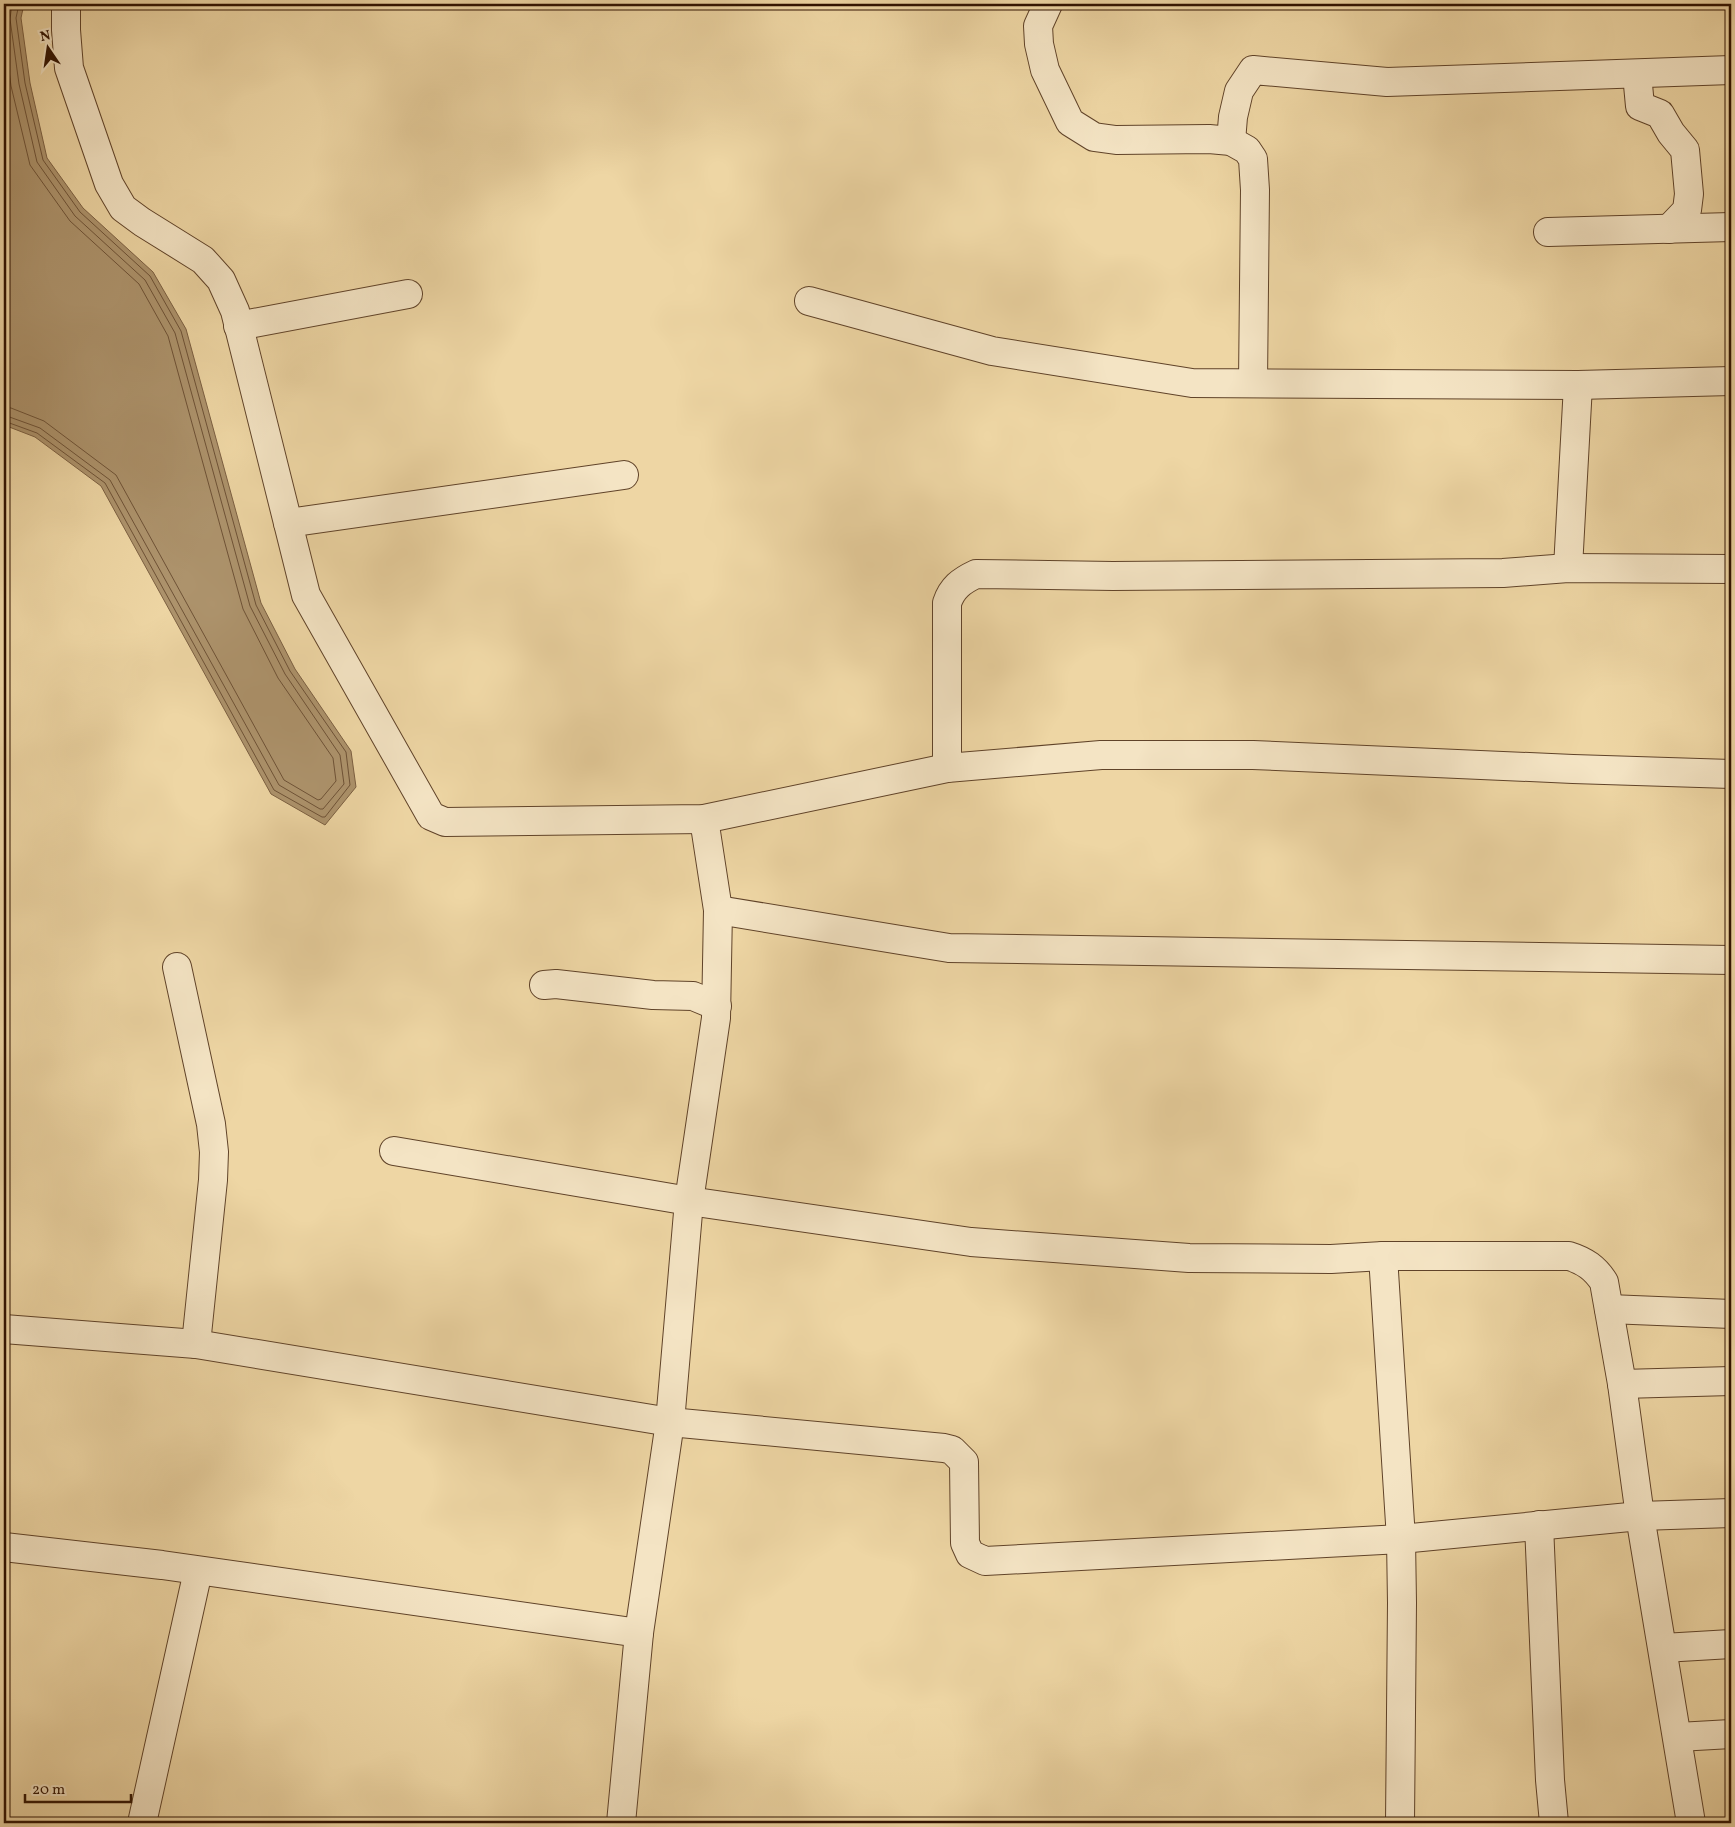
<svg xmlns="http://www.w3.org/2000/svg" width="1735" height="1827" font-family="Vollkorn,serif">
	<style>
		.water { fill: #ad936c; stroke: #7b5f41 }
		.lines { fill: none; stroke-linecap: round; stroke-linejoin: round }
		.shore { stroke: #6e5236; stroke-width: 1 }
		.minor-casing { stroke: #604329; stroke-width: 30 }
		.minor { stroke: #f4e4c4; stroke-width: 28 }
	</style>
	<rect width="100%" height="100%" fill="#eed6a4"/>
	<filter id="stains"><feTurbulence type="fractalNoise" baseFrequency=".004" numOctaves="4"/><feColorMatrix values="0 0 0 0 .2 0 0 0 0 .09 0 0 0 0 .02 0 0 0 .5 -.17"/></filter>
	<radialGradient id="worn" r=".72"><stop offset=".6" stop-color="#630" stop-opacity="0"/><stop offset="1" stop-color="#630" stop-opacity=".3"/></radialGradient>
	<polygon class="water" points="4,4 24,4 21,18 30,83 47,158 83,208 153,272 186,329 261,603 295,669 351,751 356,787 325,825 271,794 101,486 35,437 4,425"/>
	<g class="lines">
		<g class="shore">
			<polyline points="4,30 11,86 30,165 70,221 139,284 168,336 243,609 278,678 333,758 336,781 321,799 318,800 284,780 116,475 44,421 11,408 4,407"/>
			<polyline points="4,415 40,428 110,480 279,785 320,809 323,809 344,784 340,755 285,674 250,606 175,333 145,280 75,216 37,162 19,84 10,19 12,4"/>
			<polyline points="4,421 37,433 105,483 274,790 322,817 325,817 350,785 346,752 290,671 256,605 181,331 150,276 80,212 43,160 25,83 16,18 19,4"/>
		</g>
		<g class="minor-casing">
			<g id="minor">
				<polyline points="66,4 66,30 69,68 109,184 123,208 142,222 203,260 221,280 235,311 306,595 431,816 445,822 704,819 947,768 1101,755 1253,755 1573,769 1731,774"/>
				<polyline points="1048,4 1038,26 1039,44 1045,70 1070,122 1094,137 1116,140 1209,139 1231,141 1247,150 1253,159 1255,190 1253,383"/>
				<polyline points="1637,74 1640,106 1660,114 1671,133 1685,150 1689,194 1687,210 1669,229"/>
				<polyline points="1231,141 1233,117 1239,91 1253,70 1387,82 1731,70"/>
				<polyline points="1548,232 1731,227"/>
				<polyline points="809,301 992,351 1192,383 1578,385 1731,381"/>
				<polyline points="238,326 408,294"/>
				<polyline points="288,523 624,475"/>
				<polyline points="1568,568 1578,385"/>
				<path d="M947,768V603C952,588 961,581 976,574L1113,576L1503,573L1568,568L1731,569"/>
				<polyline points="718,910 949,948 1731,960"/>
				<polyline points="177,967 211,1124 214,1152 213,1180 196,1344"/>
				<polyline points="544,985 556,984 653,995 693,996 717,1006"/>
				<path d="M394,1151L689,1201L971,1242L1189,1258L1331,1259L1383,1256H1569C1585,1261 1595,1268 1604,1282L1622,1384L1640,1516L1691,1823"/>
				<polyline points="1383,1256 1401,1539 1402,1603 1400,1823"/>
				<polyline points="1609,1309 1731,1314"/>
				<polyline points="4,1329 196,1344 670,1422 944,1448 952,1450 964,1462 965,1543 970,1554 985,1561 1401,1539 1640,1516 1731,1513"/>
				<polyline points="1622,1384 1731,1381"/>
				<polyline points="1539,1525 1550,1780 1554,1823"/>
				<polyline points="4,1547 162,1565 639,1633"/>
				<polyline points="1663,1648 1731,1644"/>
				<polyline points="1678,1737 1731,1734"/>
				<polyline points="142,1823 198,1571"/>
				<polyline points="621,1823 639,1633 670,1422 689,1201 716,1018 718,910 704,819"/>
			</g>
		</g>
		<use href="#minor" class="minor"/>
	</g>
	<rect width="1735" height="1827" fill="none" stroke="#eed6a4" stroke-width="20"/>
	<rect x="5" y="5" width="1725" height="1817" fill="none" stroke="#301200" stroke-width="2.5"/>
	<rect x="10" y="10" width="1715" height="1807" fill="none" stroke="#301200"/>
	<g transform="translate(48 48) rotate(347)" stroke="#f4e4c4" stroke-width="4" paint-order="stroke">
	<path d="M0-4L9 19L0 12L-9 19Z" fill="#301200"/>
	<text y="-8" font-size="14" font-weight="bold" text-anchor="middle" fill="#301200">N</text>
	</g>
	<path d="M25 1794v8h106v-8" fill="none" stroke="#301200" stroke-width="2.5"/>
	<text x="32" y="1794" font-size="15" fill="#301200" stroke="#f4e4c4" stroke-width="4" paint-order="stroke">20 m</text>
	<rect width="100%" height="100%" filter="url(#stains)"/>
	<rect width="100%" height="100%" fill="url(#worn)"/>
</svg>
